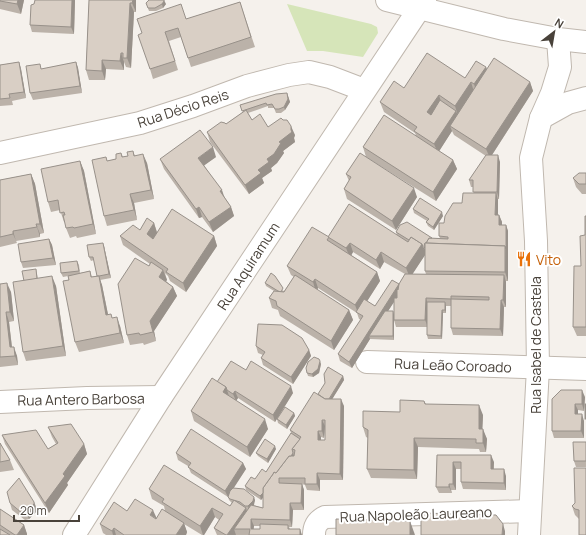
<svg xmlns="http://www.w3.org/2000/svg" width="586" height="535" font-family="Manrope,sans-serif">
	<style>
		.green { fill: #d6e5b9 }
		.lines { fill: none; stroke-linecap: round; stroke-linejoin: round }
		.street-casing { stroke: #c0b8af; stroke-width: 24 }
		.street { stroke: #fff; stroke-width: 22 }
		.wall { fill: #bbb2a9; fill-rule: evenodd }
		.shaded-wall { fill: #98918a }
		.building { fill: #d9cfc5; stroke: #98918a; fill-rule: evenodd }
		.labels { text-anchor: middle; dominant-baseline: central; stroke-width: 4; stroke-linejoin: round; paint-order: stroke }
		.street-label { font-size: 14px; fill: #49423a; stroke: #fff }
		.food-label { font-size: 14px; fill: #c56008; stroke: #fff; text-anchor: start }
	</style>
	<rect width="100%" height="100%" fill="#f5f1ec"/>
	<polygon class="green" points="287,4 371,24 377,27 378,33 363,57 323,51 307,51"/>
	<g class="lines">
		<g class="street-casing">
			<g id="street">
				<polyline points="387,0 504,29 558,39 586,42"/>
				<polyline points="541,118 568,103 586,98"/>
				<polyline points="0,153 140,123 193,106 247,86 289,75 309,72 330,77 364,90"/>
				<polyline points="367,362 586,369"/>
				<polyline points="0,402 87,398 161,397"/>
				<polyline points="74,535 161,397 425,0"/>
				<path d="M314,535C314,526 317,521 325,517L530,511"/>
				<polyline points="529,535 538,368 536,241 531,158 541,118 552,93 560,67 558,39"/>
			</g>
		</g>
		<use href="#street" class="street"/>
	</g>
	<g class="wall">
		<polygon points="0,0 24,0 21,14 0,9"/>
		<polygon points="35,0 75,0 74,34 32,32 30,25 34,4"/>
		<polygon points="89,0 136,0 136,12 134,12 131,68 126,67 124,62 124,70 106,69 105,80 89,80 86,70"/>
		<polygon points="240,2 255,47 191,67 181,37 169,41 178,70 153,79 150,69 142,33"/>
		<polygon points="146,3 166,4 163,8 156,11 149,11"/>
		<polygon points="19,62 21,69 26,98 12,101 13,105 0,106 0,65"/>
		<polygon points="76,62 78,68 82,93 33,100 30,93 42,69"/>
		<path d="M486,67L487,69L530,82L533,91L492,155L500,162L499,199H498V215H499L502,222V225H506L508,231V281H506V307H504L503,336L453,335L451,328V306H446V313H443L442,339H428L427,335V327H396L394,320V302L388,311H393L394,315V340L370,339L352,368L340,361L338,354L361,320L359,319L357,313L318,288L317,290L349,310L353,320L334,350L280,316L278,310L272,308L269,298L274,291L266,286L265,283L284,291L294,277L291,275L287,266L328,237L397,235L396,232L432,238H440L439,236L444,223L462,203L474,193L473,187H471L469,180L486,156L454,135L452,131L439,151L453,160L457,169L436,201L366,157L363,147L416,136L415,133L384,112L380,102L404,88L465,78ZM353,252L380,269L384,262L405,274L399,284L375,306L367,301L380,281L377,272L351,255ZM425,255V271L426,274H412Z"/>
		<polygon points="288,96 290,102 285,110 281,113 276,113 274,108 268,108 268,106 248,113 252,120 268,127 295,135 294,138 295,142 283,151 284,153 277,163 271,168 272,171 262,178 264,183 249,194 210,142 207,132 226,124 243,112 240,105"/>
		<polygon points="133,151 135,156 147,163 154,199 134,203 137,220 107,226 104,216 106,157 107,161 116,159 121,153 123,157 128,156"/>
		<polygon points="216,157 204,165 225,198 231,207 234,216 213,232 202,217 199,218 164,169 160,159"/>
		<polygon points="80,161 84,171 96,234 77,238 76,236 70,238 66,228 65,222 64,222 60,210 51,212 48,202"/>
		<polygon points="586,173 586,194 582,194 576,187 573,178"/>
		<polygon points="31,174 35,184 44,233 40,234 40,237 16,241 17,243 0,247 0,180"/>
		<polygon points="346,174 417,197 396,230 347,199 344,189 349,181"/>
		<polygon points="413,209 443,216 434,230 428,226 426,222 427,221 414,213"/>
		<polygon points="586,216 586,336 577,336 573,327 585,235"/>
		<polygon points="154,223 157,232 214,236 217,246 186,292 170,281 168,276 165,273 167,280 166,281 173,287 177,296 154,331 156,341 144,345 143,343 130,345 127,335 150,264 123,245 120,236 140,230"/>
		<polygon points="49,239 52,245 56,265 23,268 21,262"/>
		<polygon points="104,246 111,278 100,280 102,285 108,315 120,326 124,343 79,352 75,342 68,276 63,277 61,273 77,261 79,265 80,273 90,271 92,277 97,276 94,260 91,261 89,257"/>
		<polygon points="36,269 38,279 56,286 66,356 26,361 23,352 24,281"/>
		<polygon points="0,284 11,292 14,321 9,322 12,347 17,356 18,365 0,367"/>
		<polygon points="256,346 309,350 311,356 293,384 263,365 261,358 263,355 258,353"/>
		<polygon points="321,364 319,373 313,377 308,376 307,373"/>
		<polygon points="246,370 293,393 275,422 238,398 236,401 268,429 250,457 194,421 191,411 217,382"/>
		<path d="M343,376L344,380L332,399L344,406L343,480H320V491L307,490L305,485L302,484L304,490V510H293L292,527H289L290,529L302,535H217L214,528L219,520L215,517L204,535H202L184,524L187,532L186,535H106L103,533L100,524L127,511L156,518L165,511L164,506L152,499L149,489L230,506L232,503L229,500L228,497L191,473L188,466L178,460L176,453L243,463L246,469L233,488L255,500L253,505L263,508V498L261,500L246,490L245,486L266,472L291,433L290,430L318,394ZM325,426V440H321V437L324,438ZM254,526H260V529H253Z"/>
		<polygon points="585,397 584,411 578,410 578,414 584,421 584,438 554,438 552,431 552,399"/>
		<polygon points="424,401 426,404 483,415 482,429 487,439 486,452 480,452 479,449 418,447 417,479 371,478 367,469 368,438 366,437 363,427 400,412"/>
		<polygon points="294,413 295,416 287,429 278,423 277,419"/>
		<polygon points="48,427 84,444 87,454 67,483 68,485 49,513 5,444 2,435 48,449 56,444 52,437"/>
		<polygon points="586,442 586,467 576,467 574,461"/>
		<polygon points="0,443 10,460 14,470 0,472"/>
		<polygon points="276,449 268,463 258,456 256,453"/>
		<polygon points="437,455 494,462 494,469 506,476 506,490 463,489 461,482 461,469 456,469 456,490 451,490 452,493 439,493 436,487"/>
		<polygon points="586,468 579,519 575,515 572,506 575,503"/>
		<polygon points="10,503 37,509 37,511 29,519 25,520 12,510"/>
		<polygon points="0,509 24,525 27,534 27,535 0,535"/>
	</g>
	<g class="shaded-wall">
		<polygon points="18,0 24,0 21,14 17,4"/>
		<polygon points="72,0 75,0 74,34 71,27"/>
		<polygon points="133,0 136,0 136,12 132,3"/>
		<polygon points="164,0 166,4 163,8 162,4"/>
		<polygon points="130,3 134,12 131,68 127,58"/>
		<polygon points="121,53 124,62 124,70 120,61"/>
		<polygon points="102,60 106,69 105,80 102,71"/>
		<polygon points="19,62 21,69 26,98 24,92"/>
		<polygon points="76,62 78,68 82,93 80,86"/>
		<polygon points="486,67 489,77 477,94 474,84"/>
		<polygon points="471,82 474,92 458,116 455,106"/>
		<polygon points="530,82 533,91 490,158 486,149"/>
		<polygon points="287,93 290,102 285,110 284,107"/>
		<polygon points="439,95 442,105 431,122 427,112"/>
		<polygon points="456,111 460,120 450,126 452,131 438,153 434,144"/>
		<polygon points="291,126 295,135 294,138 295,142 283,151 284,153 277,163 271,168 272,171 262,178 264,183 249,194 245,185 267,159 279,142 291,130"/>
		<polygon points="213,147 216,157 202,167 198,158"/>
		<polygon points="143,154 147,163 154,199 151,190"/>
		<polygon points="498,155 500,162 499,199 497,192"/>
		<polygon points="453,160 457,169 436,201 433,192"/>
		<polygon points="80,161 84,171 96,234 93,224"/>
		<polygon points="31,174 35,184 44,233 40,224"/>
		<polygon points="414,188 417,197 396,230 392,221"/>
		<polygon points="222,190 225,199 220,191"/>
		<polygon points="496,193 498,200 498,222 495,215"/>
		<polygon points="130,194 134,203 137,220 134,210"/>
		<polygon points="199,207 202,217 199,218 196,209"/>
		<polygon points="231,207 234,216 213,232 209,222"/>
		<polygon points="442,212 443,216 434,230 433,227"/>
		<polygon points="499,215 502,222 502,231 499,225"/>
		<polygon points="154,223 157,233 150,244 147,234"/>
		<polygon points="36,224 40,234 40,237 37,227"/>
		<polygon points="506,225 508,231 508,281 505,272"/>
		<polygon points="13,231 16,241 17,243 13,234"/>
		<polygon points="214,236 217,246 186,292 183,283"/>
		<polygon points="49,239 52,245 56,265 53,258"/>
		<polygon points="103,243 104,246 111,278 109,274"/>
		<polygon points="350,243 353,252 350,258 346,248"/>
		<polygon points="422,244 425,249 427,252 410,278 406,268"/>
		<polygon points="381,252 384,262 380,269 376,260"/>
		<polygon points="163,270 167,280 162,286 159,277"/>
		<polygon points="377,272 380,281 359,314 358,313 355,305"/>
		<polygon points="504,275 506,282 506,307 503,300"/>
		<polygon points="52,276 56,286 66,356 63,346"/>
		<polygon points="99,276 102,285 110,324 106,315"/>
		<polygon points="315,279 318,288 316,292 313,282"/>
		<polygon points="7,283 11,292 14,321 10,312"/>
		<polygon points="399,284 401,291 372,336 369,336 370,339 352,368 349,362"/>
		<polygon points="173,287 177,296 154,331 156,341 153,332 150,321"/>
		<polygon points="426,298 428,305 428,327 425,320"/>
		<polygon points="501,300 504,307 503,336 500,329"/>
		<polygon points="445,302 446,306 446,313 445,310"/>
		<polygon points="349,310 353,320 334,350 331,341"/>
		<polygon points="442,310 443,313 442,339 441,336"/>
		<polygon points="393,311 394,315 394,340 393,336"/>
		<polygon points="6,312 9,322 13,357 10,347"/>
		<polygon points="117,317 120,326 124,343 120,333"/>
		<polygon points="14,347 17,356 18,365 15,356"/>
		<polygon points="309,350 311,356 293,384 291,377"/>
		<polygon points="320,361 321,364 319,373 313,377 312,374"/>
		<polygon points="343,376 344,380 328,406 327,403"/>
		<polygon points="291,386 293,393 275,422 273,415"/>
		<polygon points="226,387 229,396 223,392"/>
		<polygon points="582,390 585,397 584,411 582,404"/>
		<polygon points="235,391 238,398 236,401 233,394"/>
		<polygon points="341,399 344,406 343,480 340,474"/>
		<polygon points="575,404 578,410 578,420 575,414"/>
		<polygon points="479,405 483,415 482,439 479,429"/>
		<polygon points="294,413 295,416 287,429 286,425"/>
		<polygon points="582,414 584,421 584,438 581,431"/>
		<polygon points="265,419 268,429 250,457 247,447"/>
		<polygon points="322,420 325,426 324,438 322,431"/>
		<polygon points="483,429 487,439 486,452 483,443"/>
		<polygon points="318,431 321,437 321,447 318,440"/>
		<polygon points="414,438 418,447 417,479 414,470"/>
		<polygon points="84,444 87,454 67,483 68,485 49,513 45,503 63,474"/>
		<polygon points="275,446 276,449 268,463 267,459"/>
		<polygon points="293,453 294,456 261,500 260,496"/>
		<polygon points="491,455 494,462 493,475 491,469"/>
		<polygon points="453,462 456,469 456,490 453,484"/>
		<polygon points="243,463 246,469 228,497 225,491"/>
		<polygon points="504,469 506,476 506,490 504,483"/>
		<polygon points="317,473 320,480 320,491 317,484"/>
		<polygon points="302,484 304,490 304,510 301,503"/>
		<polygon points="449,484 452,493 449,487"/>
		<polygon points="254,497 255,500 254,505 249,510 248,506"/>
		<polygon points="34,502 37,509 37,511 29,519 26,512"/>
		<polygon points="290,503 293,510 292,527 290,520"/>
		<polygon points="212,508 215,517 204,535 203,535 200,526"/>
		<polygon points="246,508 249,518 234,529 236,535 227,535"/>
		<polygon points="153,510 157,519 150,515"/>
		<polygon points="251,519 254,526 253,535 251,529"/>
		<polygon points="410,521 415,535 410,535"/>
		<polygon points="184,523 187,532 186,535 176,535"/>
		<polygon points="503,524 505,531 505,535 502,535"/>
		<polygon points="24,525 27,534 27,535 17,535"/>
		<polygon points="114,528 116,535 113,535 112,531"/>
		<polygon points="300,529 302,535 300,535"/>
	</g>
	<g class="building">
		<polygon points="0,0 18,0 17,4 0,1"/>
		<polygon points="35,0 72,0 71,27 30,25 31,5 34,4"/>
		<polygon points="89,0 133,0 132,3 130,3 127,58 123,58 123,53 121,53 120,61 102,60 102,71 86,70"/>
		<polygon points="149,0 164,0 164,1 162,4 155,8 148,8 146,3"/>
		<polygon points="240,2 251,37 188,58 178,28 165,32 175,61 150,69 138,35 142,33 137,19 181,4 186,19"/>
		<polygon points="427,53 465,78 476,61 486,67 474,84 471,82 455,106 439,95 427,112 431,115 440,100 456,111 434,144 414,131 417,127 380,102 394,81 404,88"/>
		<polygon points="494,58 530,82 486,149 450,126"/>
		<polygon points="19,62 24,92 9,94 10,98 0,99 0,65"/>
		<polygon points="76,62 80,86 30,93 26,66 40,64 41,69"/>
		<polygon points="287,93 288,99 284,107 279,109 275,109 272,104 267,105 266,103 242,111 240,105 276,94"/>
		<polygon points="246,110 252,120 260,114 268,127 281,118 283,120 287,120 291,126 291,130 292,132 279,142 281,143 274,154 267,159 269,162 258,170 261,173 245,185 207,132 221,122 225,123 226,124"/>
		<polygon points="384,115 453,160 433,192 363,147"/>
		<polygon points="200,130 213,147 198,158 222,190 220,191 231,207 209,222 199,207 196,209 160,159"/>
		<polygon points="133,151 134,156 143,154 151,190 130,194 134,210 104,216 92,160 106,157 107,161 116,159 116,154 121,153 122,157 128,156 127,152"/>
		<polygon points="360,153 414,188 392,221 344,189 351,177 346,174"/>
		<polygon points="486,155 498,155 497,192 473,192 473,180 469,180"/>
		<polygon points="80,161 93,224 74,228 73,227 66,228 63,215 65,215 64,212 60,213 58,200 48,202 41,169"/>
		<polygon points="579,173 586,173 586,184 579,184 573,178"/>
		<polygon points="31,174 40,224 36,224 37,227 13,231 13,234 0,237 0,180"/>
		<polygon points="463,193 496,193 495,215 499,215 499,225 506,225 506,249 505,246 426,243 429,238 448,239 448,237 439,236 439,223 444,223 445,216 453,203 462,203"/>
		<polygon points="420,198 442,212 433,227 426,222 429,219 413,209"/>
		<polygon points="349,204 408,242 411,237 422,244 406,268 381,252 376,260 350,243 346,248 328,237"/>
		<polygon points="172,209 214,236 183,283 166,272 168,269 120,236 133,225 140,230 147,218 154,223 147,234 153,239"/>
		<polygon points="585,216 586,216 586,327 573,327 574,266 581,266 580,236 585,235"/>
		<polygon points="407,222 432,238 429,238 426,243 425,243 424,246 425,249 424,250 422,244 411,237 409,240 396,232 400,225"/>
		<polygon points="312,227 329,237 327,240 377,272 355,305 315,279 313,282 287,266"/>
		<polygon points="49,239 53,258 21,262 18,244"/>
		<polygon points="103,243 109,274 99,276 97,276 93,257 89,257 87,245"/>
		<polygon points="425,243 505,246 505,272 425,271"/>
		<polygon points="135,258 149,266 151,262 163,270 159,277 173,287 150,321 153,332 140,335 139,333 127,335 118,284"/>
		<polygon points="77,261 79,271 61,273 60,263"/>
		<polygon points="36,269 37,279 24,281 22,271"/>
		<polygon points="90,271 91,277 99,276 106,315 111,314 112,318 117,317 120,333 75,342 63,281 69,280 68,276"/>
		<polygon points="271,273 275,276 283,288 281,292 278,291 265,283"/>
		<polygon points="405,274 504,275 503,300 501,300 500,329 451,328 451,299 489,300 489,297 451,296 451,299 426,298 425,320 394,320 394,298 397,298 397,289 398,290 399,284 349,362 338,354 363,316 356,312 364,299 375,306 392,280 399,284"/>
		<polygon points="295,275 349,310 331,341 277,306 276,301 269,298 274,291 284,292"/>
		<polygon points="52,276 63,346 23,352 13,282"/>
		<polygon points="7,283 10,312 6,312 10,347 14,347 15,356 0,357 0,284"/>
		<polygon points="427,302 445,302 445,310 442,310 441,336 427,335"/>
		<polygon points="385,311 393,311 393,336 369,336"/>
		<polygon points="258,324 282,325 302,338 309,350 291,377 261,358 265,352 256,346"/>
		<polygon points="314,357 319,359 320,361 318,369 312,374 307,373 306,368 308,362"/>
		<polygon points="231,361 246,370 251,361 291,386 273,415 235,391 233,394 227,390 226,387 217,382"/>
		<polygon points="328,367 343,376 329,399 325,399 318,394 325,383 324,374"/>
		<polygon points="212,378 226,387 223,392 265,419 247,447 191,411"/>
		<polygon points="561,390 582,390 582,404 575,404 575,414 582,414 581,431 552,431 552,399"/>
		<path d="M314,392L325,399H341L340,474L317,473V484H305V478H279V483L302,484L301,503H290V520L251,519V529H260V524L288,525V529H300V535H249L250,529H234L251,505L263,508V488L273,474L274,472L276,473L289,456H294L295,450L292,449L301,437L290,430ZM322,420H325V440H318V431H322Z"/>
		<polygon points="400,400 424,401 425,404 479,405 479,429 483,429 483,443 476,443 476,439 414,438 414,470 367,469 368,430 363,427 363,411 400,412"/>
		<rect x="585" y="404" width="1" height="15"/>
		<polygon points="285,407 294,413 286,425 277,419"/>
		<polygon points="71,424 84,444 63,474 65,476 45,503 2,435 36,430 48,449 58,443 48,427"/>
		<polygon points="191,429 243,463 225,491 188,467 191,463 176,453"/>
		<polygon points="291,433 300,439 292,449 293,453 291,456 289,456 276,473 274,472 273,474 263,488 263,493 260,496 245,486 251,477 255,479 262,469 266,472"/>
		<polygon points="265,439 275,446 267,459 256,453"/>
		<polygon points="573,442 586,442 586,461 574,461"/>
		<polygon points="0,443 10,460 0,462"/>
		<polygon points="437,455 491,455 491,469 504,469 504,483 461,482 461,462 453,462 453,484 449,484 449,487 436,487"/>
		<polygon points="164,465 230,506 234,500 246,508 227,535 226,535 214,528 223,514 212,508 200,526 162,502 164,499 149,489"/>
		<polygon points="574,468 586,468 586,535 579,535 579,510 575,509 572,506 575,503"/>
		<polygon points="19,478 34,502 34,504 26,512 22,513 10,503 7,492"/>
		<polygon points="233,488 244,489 254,497 253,501 248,506 245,506 240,502 230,499 228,497 230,491"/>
		<polygon points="135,499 153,510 150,515 156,519 162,509 184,523 176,535 124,535 114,528 112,531 100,524 114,502 127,511"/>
		<polygon points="0,509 24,525 17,535 15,535 0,525"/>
		<polygon points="421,513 496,515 503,524 502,535 421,535"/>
		<polygon points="336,519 410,521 410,535 336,535"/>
		<polygon points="0,529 10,535 0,535"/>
	</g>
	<defs>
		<g id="restaurant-bare" transform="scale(1.2)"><path d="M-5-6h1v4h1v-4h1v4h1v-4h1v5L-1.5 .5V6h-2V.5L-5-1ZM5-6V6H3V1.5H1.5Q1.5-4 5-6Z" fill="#e8710a" stroke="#fff" stroke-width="2.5" paint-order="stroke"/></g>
	</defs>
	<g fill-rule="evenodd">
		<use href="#restaurant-bare" x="524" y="259"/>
	</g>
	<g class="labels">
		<g class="street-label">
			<text transform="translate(183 108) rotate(-18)">Rua Décio Reis</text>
			<text transform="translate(248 266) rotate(-57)">Rua Aquiramum</text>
			<text transform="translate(535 345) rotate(-90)">Rua Isabel de Castela</text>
			<text transform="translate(453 365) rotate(2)">Rua Leão Coroado</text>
			<text transform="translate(81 399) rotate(-1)">Rua Antero Barbosa</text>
			<text transform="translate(416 514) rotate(-2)">Rua Napoleão Laureano</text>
		</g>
		<g class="food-label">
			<text x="536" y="259">Vito</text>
		</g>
	</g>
	<g transform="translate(554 32) rotate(31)" stroke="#ffffff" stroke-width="3" paint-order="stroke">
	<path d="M0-3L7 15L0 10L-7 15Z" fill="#49423a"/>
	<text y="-6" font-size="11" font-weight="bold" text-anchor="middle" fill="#49423a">N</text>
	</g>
	<path d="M14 515v6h65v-6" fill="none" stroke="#49423a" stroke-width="2"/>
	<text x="20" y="515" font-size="12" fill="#49423a" stroke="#ffffff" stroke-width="3" paint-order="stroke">20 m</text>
</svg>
